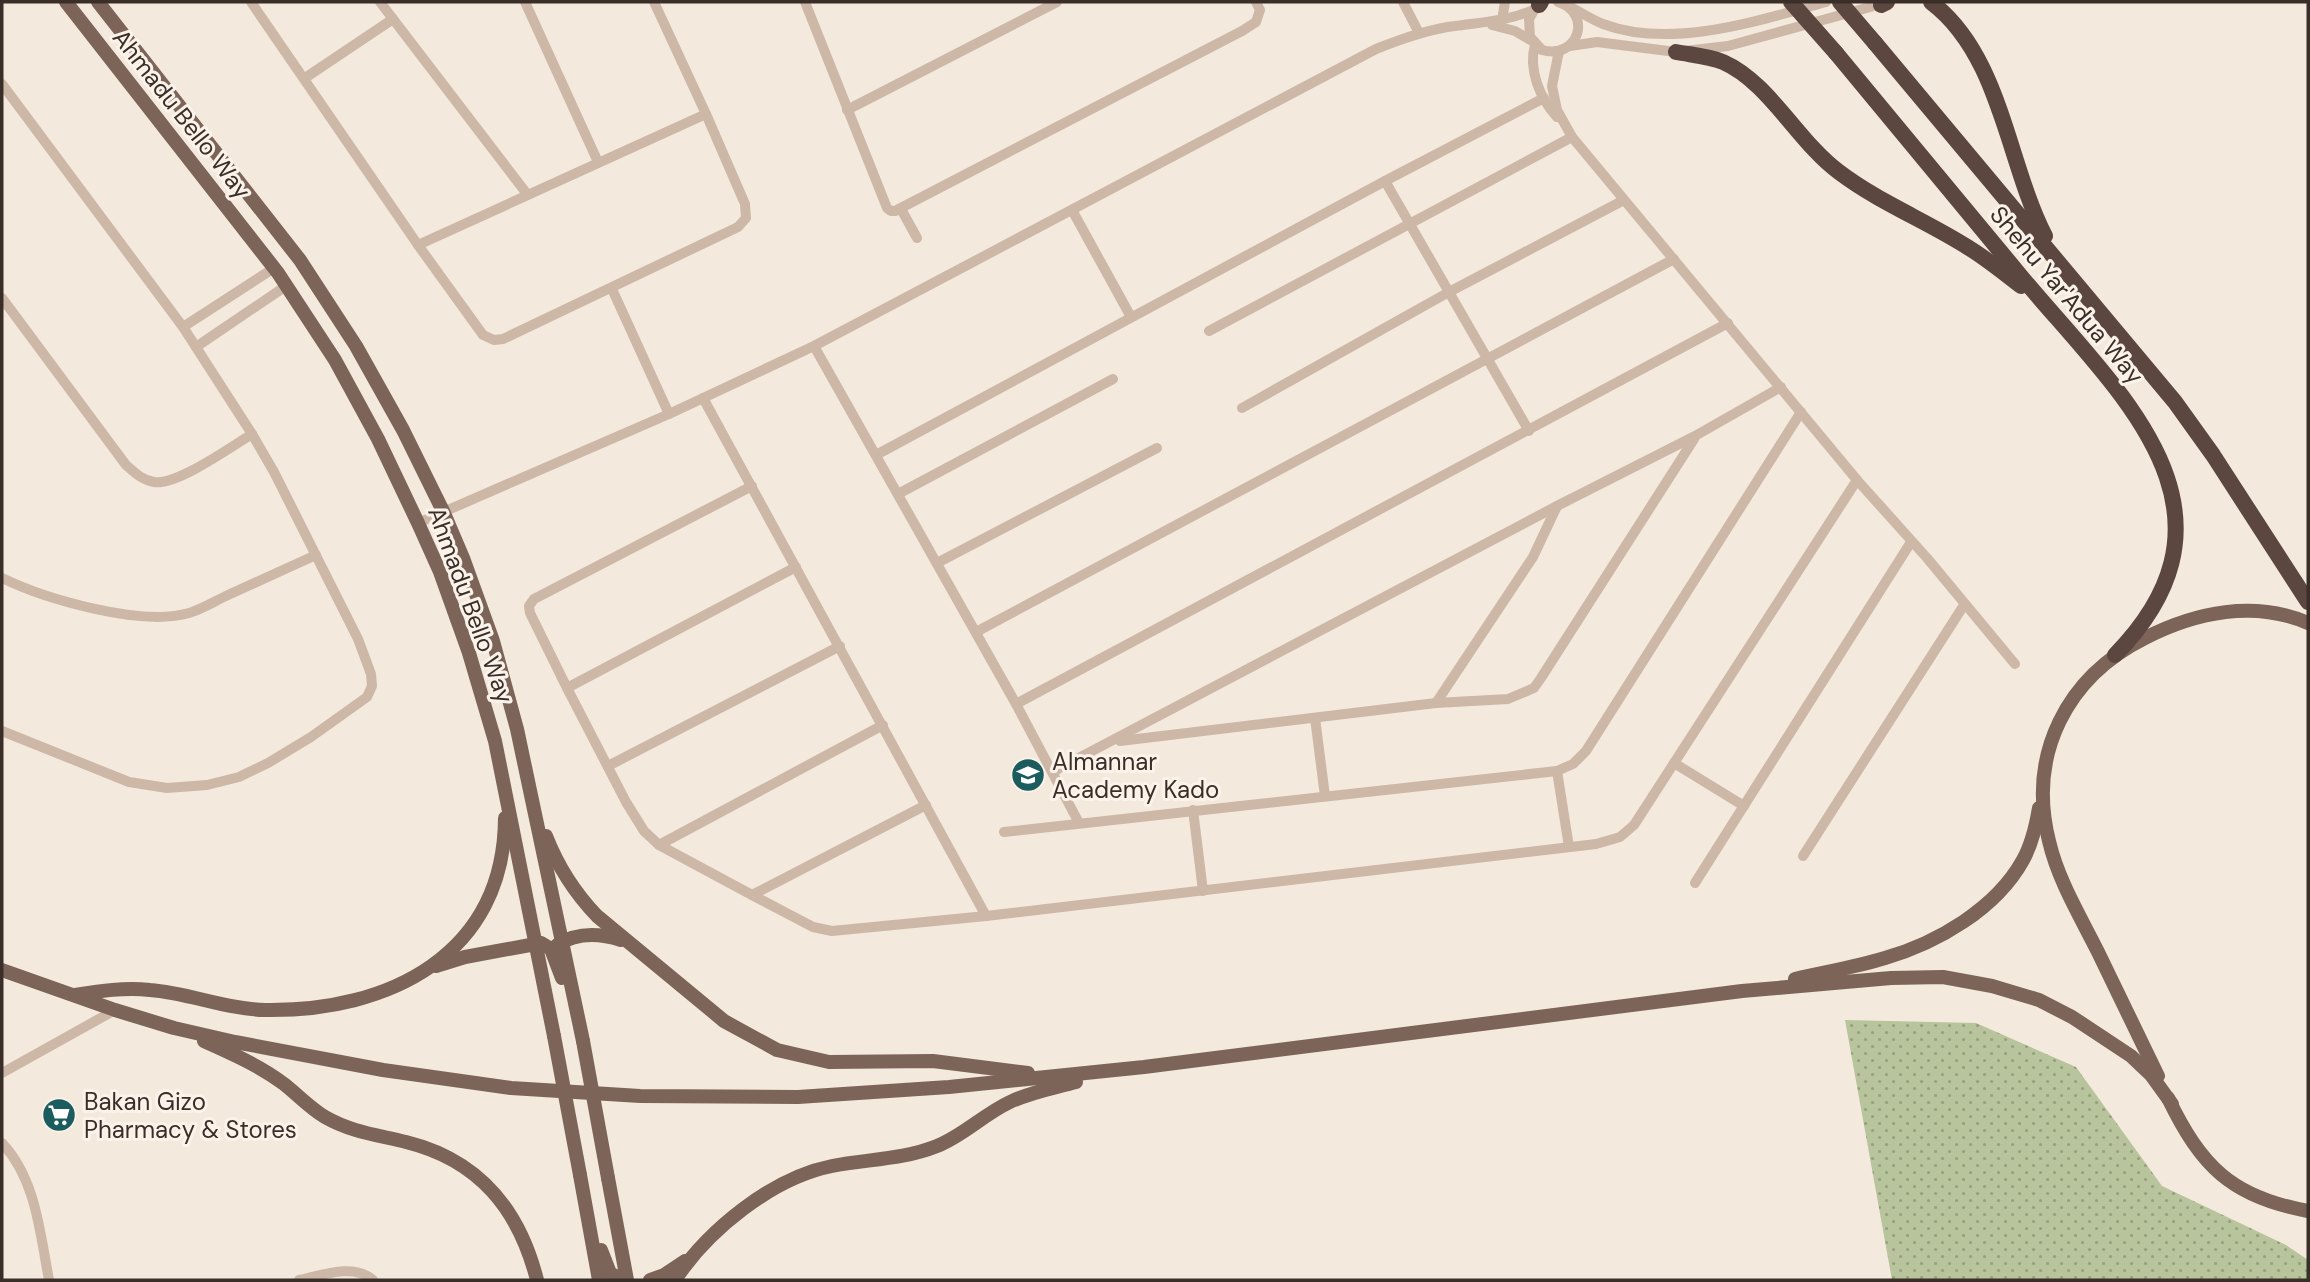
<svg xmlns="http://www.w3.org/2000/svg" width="2310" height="1282" font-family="'DM Sans',sans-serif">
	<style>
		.grass { fill: url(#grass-dots) }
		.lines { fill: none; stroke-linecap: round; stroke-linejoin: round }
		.minor { stroke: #cdb8a8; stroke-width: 10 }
		.major { stroke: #7c6459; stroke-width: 14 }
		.highway { stroke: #5b473f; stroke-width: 16 }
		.major-bridge { stroke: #7c6459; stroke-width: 14 }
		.highway-bridge { stroke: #5b473f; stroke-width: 16 }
		.labels { text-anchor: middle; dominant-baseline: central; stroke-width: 6; stroke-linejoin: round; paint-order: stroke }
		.street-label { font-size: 24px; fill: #3a2e29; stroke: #fbf3ea }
		.poi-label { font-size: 24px; fill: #3a2e29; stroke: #fbf3ea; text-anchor: start }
	</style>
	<defs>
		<pattern id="grass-dots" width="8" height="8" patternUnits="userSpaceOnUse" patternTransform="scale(1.75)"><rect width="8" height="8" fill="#b8c49c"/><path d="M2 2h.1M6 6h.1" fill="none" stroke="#97a07f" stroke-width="1.8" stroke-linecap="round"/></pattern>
	</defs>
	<rect width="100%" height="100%" fill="#f4e9dd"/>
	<polygon class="grass" points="1845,1020 1976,1023 2076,1067 2162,1186 2286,1245 2308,1260 2308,1280 1892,1280"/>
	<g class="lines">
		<g class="minor">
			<polyline points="251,2 418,245 483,335 494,340 503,339 738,227 746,218 745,204 706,114 654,2"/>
			<polyline points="380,2 527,194"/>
			<polyline points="525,2 598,162"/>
			<polyline points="805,2 887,208 891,211 895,211 1242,31 1256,22 1260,10 1256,2"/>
			<polyline points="1403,2 1419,33"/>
			<path d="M1570,7C1581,12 1592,20 1603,24C1672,50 1760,20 1826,2"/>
			<path d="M1535,9L1529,19L1530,37L1542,50C1579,60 1593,13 1558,2"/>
			<polyline points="1502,20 1505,2"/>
			<polyline points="1492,25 1515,31 1532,41"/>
			<path d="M1535,45C1528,69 1540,99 1557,117"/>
			<polyline points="1570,46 1597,42 1676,52 1728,46 1885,3"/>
			<polyline points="1559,51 1552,86 1557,110 1572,137 1857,480 1927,558 2015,664"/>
			<polyline points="305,78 393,19"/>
			<polyline points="2,84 183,327 252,434 274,472 358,639 371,674 372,686 367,697 311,737 268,763 239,777 207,785 167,788 129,782 2,731"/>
			<polyline points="847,110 1057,2"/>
			<polyline points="1385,181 1529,431"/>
			<polyline points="901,209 917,238"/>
			<polyline points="1072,210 1131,317"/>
			<polyline points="418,245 706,114"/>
			<polyline points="612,289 669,414"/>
			<path d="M2,298L126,465C135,473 142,480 154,482C176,486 231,447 252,434"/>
			<polyline points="183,327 274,268"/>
			<polyline points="1209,331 1572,137"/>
			<polyline points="814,346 1016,704 1079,823"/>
			<polyline points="196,347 286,286"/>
			<polyline points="703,398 986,916"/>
			<polyline points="1242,408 1449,292 1624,200"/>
			<polyline points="876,455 1385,181 1544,98"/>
			<polyline points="752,486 534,599 529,606 530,613 567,688 626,802 644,831 659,845 752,895 813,927 832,931 986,916 1596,844 1620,837 1634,825 1857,480"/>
			<polyline points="898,494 1113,379"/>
			<path d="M418,523L669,414L814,346L1376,49C1401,39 1428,29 1455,26C1484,22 1509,21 1535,9"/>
			<polyline points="937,563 1157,448"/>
			<path d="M2,578C45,599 141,627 189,613C202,609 215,601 228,595C257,582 287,568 316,555"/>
			<polyline points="976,632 1674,259"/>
			<polyline points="567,688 796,567"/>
			<polyline points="1436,703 1533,557 1557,506"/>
			<polyline points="1016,704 1728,323"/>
			<polyline points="1315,718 1325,796"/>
			<polyline points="1120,741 1436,703 1508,699 1534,688 1541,678 1694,439"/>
			<polyline points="1674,763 1744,806"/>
			<polyline points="608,766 840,646"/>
			<polyline points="1054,771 1557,506 1695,436 1781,387"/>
			<polyline points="1193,810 1203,891"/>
			<polyline points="1004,832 1557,771"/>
			<polyline points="659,845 883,725"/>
			<polyline points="1569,847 1557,771 1573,764 1586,751 1801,412"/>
			<polyline points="1803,856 1964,605"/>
			<polyline points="1695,883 1911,542"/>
			<polyline points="752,895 926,805"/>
			<polyline points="2,1073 115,1010"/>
			<path d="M2,1143C36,1179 40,1233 49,1280"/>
			<path d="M299,1280C322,1275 354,1263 373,1280"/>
		</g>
		<g class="major">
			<polyline points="66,2 278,273 335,360 378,439 418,523 440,572 469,653 495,741 554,1036"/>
			<polyline points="98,2 300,260 356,346 403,430 443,511 463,558 493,641 517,729 583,1041"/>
			<path d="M546,836C558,867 574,892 597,916L724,1021L777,1050L829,1062L933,1061L1028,1073"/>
			<path d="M557,945C577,932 599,933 621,940"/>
			<polyline points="436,966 465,957 541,943 551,949 562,978"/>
			<polyline points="2,970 115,1010 174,1028 235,1042 383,1070 511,1088 640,1096 798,1097 949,1087 1144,1067 1742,991 1891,978 1943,977 1992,986 2039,1000 2072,1017 2131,1056 2151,1075 2172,1104"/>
			<path d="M1795,979C1825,972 1856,967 1885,958C1937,943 1996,909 2023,860C2032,844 2036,826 2039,808"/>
			<path d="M75,995C100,991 125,987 150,990C189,993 225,1009 265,1010C389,1012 504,955 505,818"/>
			<path d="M204,1041C231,1053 260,1066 284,1084C298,1095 310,1108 325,1117C351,1132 378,1135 406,1142C479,1160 519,1209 537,1280"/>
			<path d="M2158,1076C2138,1035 2118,994 2098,952C2080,916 2058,880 2049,841C2027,754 2067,677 2145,638C2196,612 2254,600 2308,623"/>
			<path d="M2168,1098C2201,1166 2231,1197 2308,1211"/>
			<polyline points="580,1175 599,1280"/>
			<polyline points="608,1178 627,1280"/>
			<polyline points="601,1250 610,1273 622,1280"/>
			<polyline points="650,1280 664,1275 685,1261"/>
			<path d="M675,1280C708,1230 772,1178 832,1166C867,1159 902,1160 937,1146C963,1136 984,1114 1010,1102C1031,1092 1054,1088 1076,1082"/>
		</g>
		<g class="highway">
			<path d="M1931,2C2001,55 2007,162 2045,236"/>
			<polyline points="1539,5 1541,2"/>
			<polyline points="1881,5 1887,2"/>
			<polyline points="1875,43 2175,402 2213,455 2308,602"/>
			<path d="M1676,52C1692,55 1709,56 1723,62C1769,82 1798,142 1839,172C1880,203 1927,221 1969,248C1987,259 2004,273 2021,286"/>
			<path d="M1836,53C1897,127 1958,200 2019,274C2114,389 2259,508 2115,655"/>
		</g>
		<g class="major-bridge">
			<polyline points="554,1036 580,1175"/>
			<polyline points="583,1041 608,1178"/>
		</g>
		<g class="highway-bridge">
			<polyline points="1791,2 1836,53"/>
			<polyline points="1840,2 1875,43"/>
		</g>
	</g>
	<defs>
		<g id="school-disc" transform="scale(1.75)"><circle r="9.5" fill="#1b5c5e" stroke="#fbf3ea"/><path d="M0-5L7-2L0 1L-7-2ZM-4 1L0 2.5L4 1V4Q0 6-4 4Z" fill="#fff"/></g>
		<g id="supermarket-disc" transform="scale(1.75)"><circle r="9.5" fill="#1b5c5e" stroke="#fbf3ea"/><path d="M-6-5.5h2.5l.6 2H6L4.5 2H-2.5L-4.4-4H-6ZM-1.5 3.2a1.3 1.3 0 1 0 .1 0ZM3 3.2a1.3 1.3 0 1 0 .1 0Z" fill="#fff"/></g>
	</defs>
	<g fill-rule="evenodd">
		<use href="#school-disc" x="1028" y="775"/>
		<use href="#supermarket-disc" x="59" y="1115"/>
	</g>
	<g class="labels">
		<g class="street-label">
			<text transform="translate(182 114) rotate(52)">Ahmadu Bello Way</text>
			<text transform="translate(2067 295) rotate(50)">Shehu Yar'Adua Way</text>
			<text transform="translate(471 605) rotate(70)">Ahmadu Bello Way</text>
		</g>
		<g class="poi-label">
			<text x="1052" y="761">Almannar<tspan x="1052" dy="28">Academy Kado</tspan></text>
			<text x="84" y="1101">Bakan Gizo<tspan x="84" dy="28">Pharmacy &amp; Stores</tspan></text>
		</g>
	</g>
	<rect width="2310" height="1282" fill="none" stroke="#3a2e29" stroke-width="7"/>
</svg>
